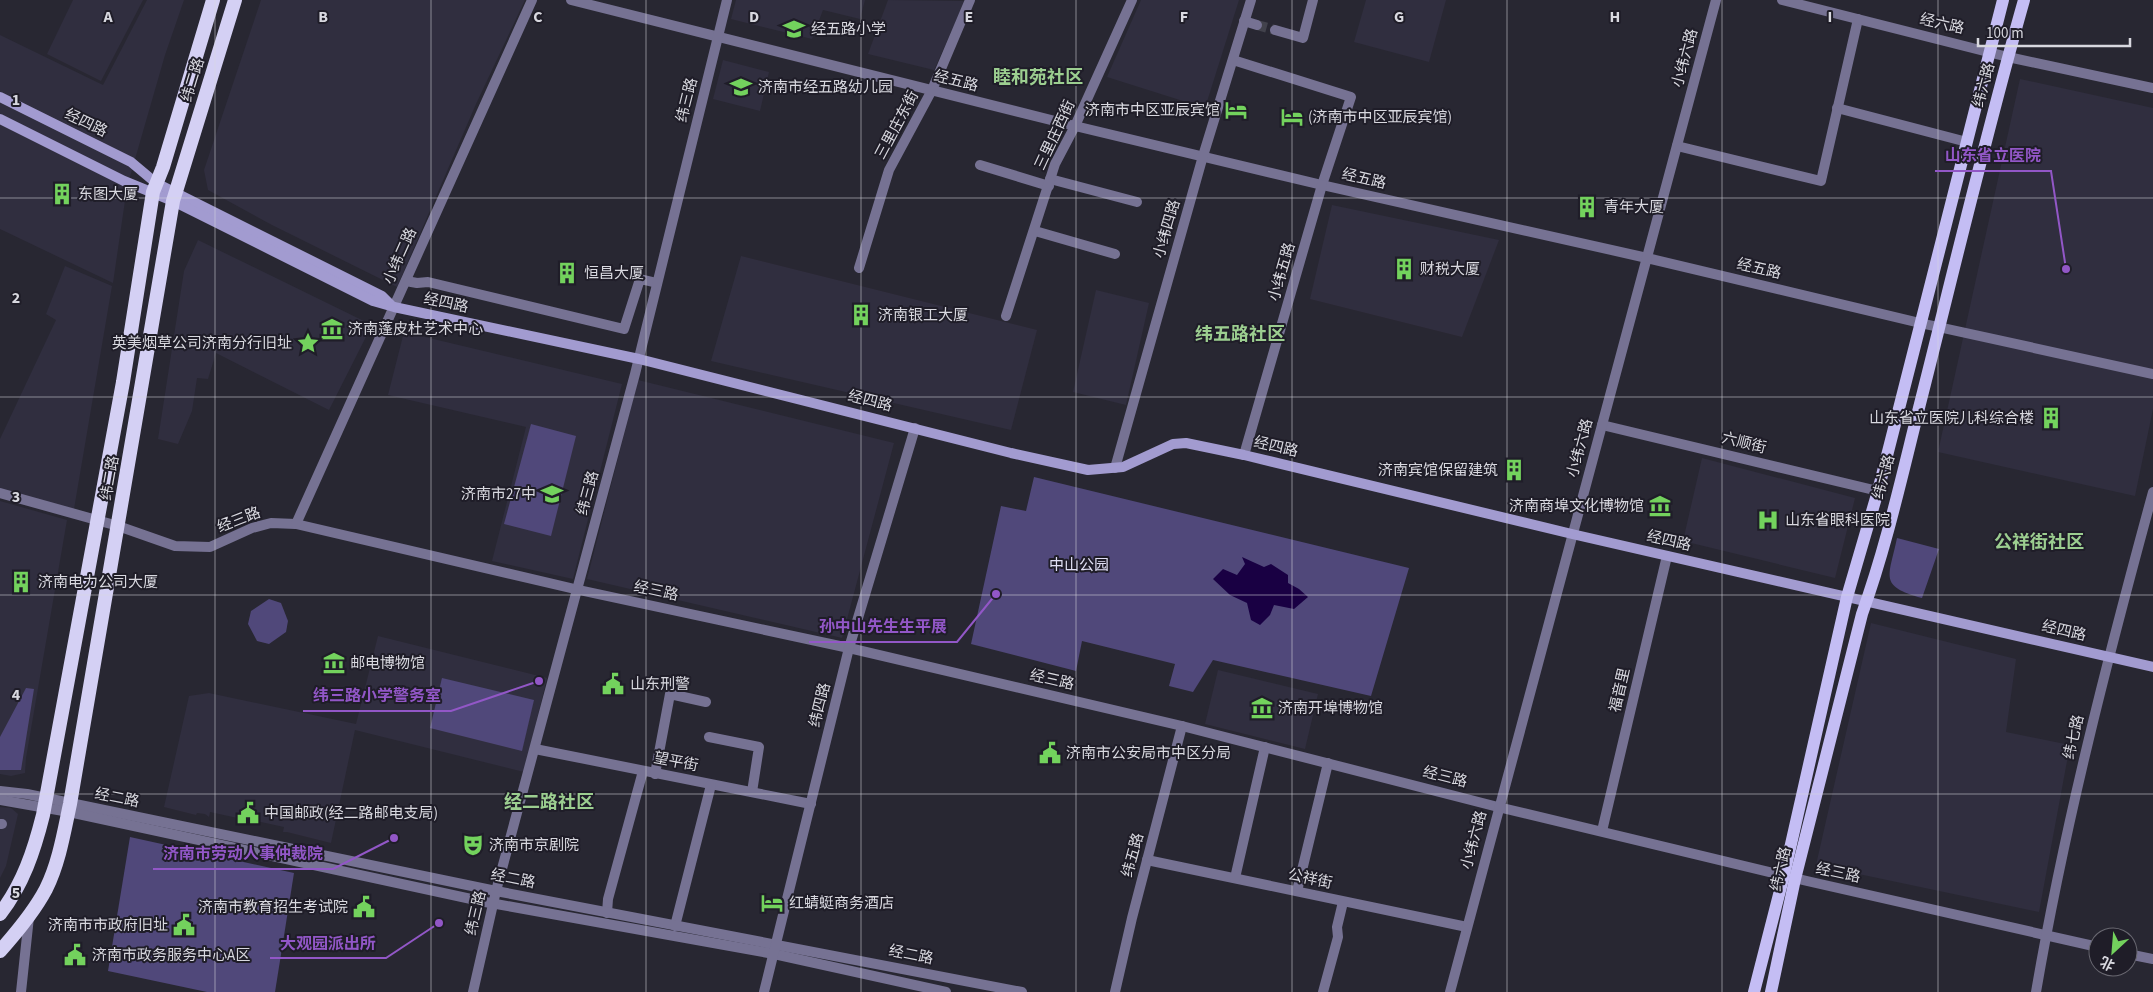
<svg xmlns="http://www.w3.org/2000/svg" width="2153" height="992" font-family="'Source Sans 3','Noto Sans SC',sans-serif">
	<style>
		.built { fill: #302e3f }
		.green { fill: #50487a }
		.water { fill: #190043 }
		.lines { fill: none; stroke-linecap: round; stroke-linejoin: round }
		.minor-tunnel { stroke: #42424c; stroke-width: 10; stroke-dasharray: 10 5; stroke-linecap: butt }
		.minor { stroke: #767293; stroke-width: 10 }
		.tertiary { stroke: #767293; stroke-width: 10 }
		.secondary { stroke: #a29bd0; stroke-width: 10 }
		.primary { stroke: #c4bdf4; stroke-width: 12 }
		.trunk { stroke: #d4d0f4; stroke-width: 14 }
		.grid { fill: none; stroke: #d8d8df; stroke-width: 1; stroke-opacity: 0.55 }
		.labels { text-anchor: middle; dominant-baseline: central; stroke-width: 4; stroke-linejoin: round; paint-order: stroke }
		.street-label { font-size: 15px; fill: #d8d8df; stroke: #1f1d28 }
		.poi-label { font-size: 15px; fill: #d8d8df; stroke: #1f1d28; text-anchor: start }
		.park-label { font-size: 15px; fill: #e1e0f5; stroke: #1f1d28 }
		.quarter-label { font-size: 18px; font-weight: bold; fill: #9cce90; stroke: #1f1d28 }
		.grid-label { font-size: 16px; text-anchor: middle; font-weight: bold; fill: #d8d8df; stroke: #1f1d28; stroke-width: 4; stroke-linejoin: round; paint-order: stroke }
		.leader { fill: none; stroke: #9257c7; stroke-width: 2 }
		.callout-dot { fill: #9257c7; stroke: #1f1d28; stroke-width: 2 }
		.callout-label { font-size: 16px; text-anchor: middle; font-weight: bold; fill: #9257c7; stroke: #1f1d28; stroke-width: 4; stroke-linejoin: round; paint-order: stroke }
	</style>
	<rect width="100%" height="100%" fill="#282732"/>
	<g class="built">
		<polygon points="73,0 143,0 101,81 47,54"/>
		<polygon points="147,0 184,0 165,55 127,187 113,283 0,229 0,35 103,85"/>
		<polygon points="261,0 525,0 476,104 397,287 272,225 208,190 204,170"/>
		<polygon points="736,0 865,0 860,19 823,10 812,39 731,19"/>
		<polygon points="888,0 965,1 934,70 868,54"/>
		<polygon points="1141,0 1239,0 1205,108 1107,77"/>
		<polygon points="1366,0 1446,0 1429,62 1354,42"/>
		<polygon points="723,60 769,72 760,111 713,99"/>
		<polygon points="2020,79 2153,108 2153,409 2135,496 1938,452"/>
		<polygon points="1332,205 1499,240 1462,337 1310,299"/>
		<polygon points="198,240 372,325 329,410 216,353 208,379 197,378 192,411 178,444 158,439 184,271"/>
		<polygon points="741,256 1037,330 1011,430 711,361"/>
		<polygon points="65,266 112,286 74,509 0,489 0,439 56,320 46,314"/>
		<polygon points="1096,290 1149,303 1126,405 1073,392"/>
		<polygon points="404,332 622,384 573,579 492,561 526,427 388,395"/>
		<polygon points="638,380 894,443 842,638 587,579"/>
		<polygon points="1702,458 1855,498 1835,578 1683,541"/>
		<polygon points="0,501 67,520 26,758 25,773 11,776 0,774"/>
		<polygon points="1871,623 2016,659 2006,732 2070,745 2039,912 1816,865"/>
		<polygon points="378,636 547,678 524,772 355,730 331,843 287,832 283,832 284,827 252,820 250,824 242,822 242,819 210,812 209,817 205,814 197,813 196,815 164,807 189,696 209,693 356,724"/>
		<polygon points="1218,670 1318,694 1305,749 1205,724"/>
		<polygon points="0,807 11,808 18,814 6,866 0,878"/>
	</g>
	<g class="green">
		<polygon points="531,424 576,436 551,536 504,524"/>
		<polygon points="1034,477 1409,568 1371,696 1213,660 1193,692 1169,686 1175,664 1082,641 1076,671 971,644 1001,506 1026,511"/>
		<path d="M1897,538L1939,549L1922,598C1878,586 1889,577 1897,538Z"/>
		<polygon points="269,599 281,603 288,621 286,632 269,644 257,641 248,624 251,611"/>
		<polygon points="442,678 534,700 522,751 430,728"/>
		<polygon points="26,688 34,689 21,770 0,770 0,737"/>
		<polygon points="130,837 294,873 275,992 207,992 108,971"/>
	</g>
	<polygon class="water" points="1242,557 1264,567 1271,564 1288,575 1288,583 1299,589 1308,597 1294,609 1274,605 1270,615 1260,625 1251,620 1247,603 1230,595 1213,579 1223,569 1237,575 1245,564"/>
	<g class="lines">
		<polyline class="minor-tunnel" points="1257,25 1275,30"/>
		<g class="minor">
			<polyline points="1244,21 1257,25"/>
			<polyline points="1275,30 1303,38 1313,0"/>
			<polyline points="1233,60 1351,97 1322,185"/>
			<polyline points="1837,108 1967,142"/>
			<polyline points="1677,146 1821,181 1858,19"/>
			<polyline points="980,165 1049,186"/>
			<polyline points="1050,179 1137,202"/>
			<polyline points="1035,231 1115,254"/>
			<polyline points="859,268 889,170 932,90 970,0"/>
			<polyline points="406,281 417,283 428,282 624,329 640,279 657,283"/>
			<polyline points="1006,316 1055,164 1075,126 1132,0"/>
			<polyline points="1602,425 1878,491"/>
			<polyline points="709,737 759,747 752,792"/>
			<polyline points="535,749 811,804"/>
			<polyline points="655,774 670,694 706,702"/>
			<polyline points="0,824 2,824"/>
			<polyline points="1602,831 1667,556"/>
			<polyline points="1147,860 1467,927"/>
			<polyline points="1235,878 1265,747"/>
			<polyline points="1297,891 1328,763"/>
			<polyline points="607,913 608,899 643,771"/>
			<polyline points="675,926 711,785"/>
			<polyline points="1115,992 1132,918 1182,726"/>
			<polyline points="1323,992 1338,937 1337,927 1343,902"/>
		</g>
		<g class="tertiary">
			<polyline points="571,0 1075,126 1322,185 1647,258 1920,323 2153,374"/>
			<polyline points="1782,0 2008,57 2153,88"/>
			<polyline points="1244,455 1322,185"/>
			<polyline points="1115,468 1203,156 1251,0"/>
			<polyline points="0,493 118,526 175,546 210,547 252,528 271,523 296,524 579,590 849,648 1182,726 1498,807 1807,881 2098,947"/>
			<polyline points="296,524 532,0"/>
			<polyline points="0,791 27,794 496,891 1022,992"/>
			<polyline points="0,800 69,812 485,902 774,954 946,992"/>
			<polyline points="2128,954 2153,959"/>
			<polyline points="21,992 29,917"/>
			<polyline points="473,992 496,891 635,374 727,0"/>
			<polyline points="764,992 849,648 915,428"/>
			<polyline points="1450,992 1716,0"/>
			<path d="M2036,992C2065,823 2108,657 2153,492"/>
		</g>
		<g class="secondary">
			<polyline points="0,97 131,162 156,183 382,296 391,305"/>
			<polyline points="0,119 124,181 173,201 373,301 394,307 639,359 1011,453 1088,470 1123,467 1173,444 1186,443 1244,455 1572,534 2153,667"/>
		</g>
		<g class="primary">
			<polyline points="1754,992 1784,875 1847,597 1878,491 2003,0"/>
			<path d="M1771,992L1795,879L1862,614C1888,542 1904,466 1923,392C1956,261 1987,130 2024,0"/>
		</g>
		<g class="trunk">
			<path d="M0,914C23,884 34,851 43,815L123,382L153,192L163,167L213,0"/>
			<path d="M0,951C17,932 34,912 46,889C59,863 64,832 70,804L173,201L235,0"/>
		</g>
	</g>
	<path class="grid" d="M215,0V992M431,0V992M646,0V992M861,0V992M1076,0V992M1292,0V992M1507,0V992M1722,0V992M1938,0V992M0,198H2153M0,397H2153M0,595H2153M0,794H2153"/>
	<defs>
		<g id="school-bare" transform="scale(1.725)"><path d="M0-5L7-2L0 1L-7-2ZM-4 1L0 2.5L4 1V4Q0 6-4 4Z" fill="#73d25d" stroke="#1f1d28" stroke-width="2.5" paint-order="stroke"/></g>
		<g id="hotel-bare" transform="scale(1.725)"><path d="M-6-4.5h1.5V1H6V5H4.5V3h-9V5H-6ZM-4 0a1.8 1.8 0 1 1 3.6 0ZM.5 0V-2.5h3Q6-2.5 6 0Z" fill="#73d25d" stroke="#1f1d28" stroke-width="2.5" paint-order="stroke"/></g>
		<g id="building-bare" transform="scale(1.725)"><path d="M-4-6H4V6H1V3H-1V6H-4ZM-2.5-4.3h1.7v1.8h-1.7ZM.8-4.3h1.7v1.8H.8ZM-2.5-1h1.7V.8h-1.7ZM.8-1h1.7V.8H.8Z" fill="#73d25d" stroke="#1f1d28" stroke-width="2.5" paint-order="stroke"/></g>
		<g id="museum-bare" transform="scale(1.725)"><path d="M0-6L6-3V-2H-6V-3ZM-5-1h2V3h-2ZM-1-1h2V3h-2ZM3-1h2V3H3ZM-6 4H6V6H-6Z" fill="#73d25d" stroke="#1f1d28" stroke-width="2.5" paint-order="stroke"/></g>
		<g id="sight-bare" transform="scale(1.725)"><path d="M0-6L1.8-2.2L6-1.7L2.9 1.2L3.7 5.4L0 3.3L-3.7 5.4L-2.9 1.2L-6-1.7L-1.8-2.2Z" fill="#73d25d" stroke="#1f1d28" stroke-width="2.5" paint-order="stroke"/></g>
		<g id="hospital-bare" transform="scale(1.725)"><path d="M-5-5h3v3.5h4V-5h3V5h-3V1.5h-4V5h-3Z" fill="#73d25d" stroke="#1f1d28" stroke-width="2.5" paint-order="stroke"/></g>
		<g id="civic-bare" transform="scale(1.725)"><path d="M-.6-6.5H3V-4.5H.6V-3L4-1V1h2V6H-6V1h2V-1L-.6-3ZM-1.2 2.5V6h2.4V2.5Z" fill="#73d25d" stroke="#1f1d28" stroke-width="2.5" paint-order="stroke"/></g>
		<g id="theatre-bare" transform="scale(1.725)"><path d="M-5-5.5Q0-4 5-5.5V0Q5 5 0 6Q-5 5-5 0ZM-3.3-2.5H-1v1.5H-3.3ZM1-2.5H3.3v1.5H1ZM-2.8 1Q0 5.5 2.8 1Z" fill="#73d25d" stroke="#1f1d28" stroke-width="2.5" paint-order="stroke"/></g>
	</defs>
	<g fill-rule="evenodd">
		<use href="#school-bare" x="794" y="29"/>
		<use href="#school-bare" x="741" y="87"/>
		<use href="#hotel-bare" x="1236" y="110"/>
		<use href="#hotel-bare" x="1292" y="117"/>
		<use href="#building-bare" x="62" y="194"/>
		<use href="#building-bare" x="1587" y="207"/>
		<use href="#building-bare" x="1404" y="269"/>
		<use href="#building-bare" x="567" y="273"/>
		<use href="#building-bare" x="861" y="315"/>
		<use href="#museum-bare" x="332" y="329"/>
		<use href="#sight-bare" x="308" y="343"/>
		<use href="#building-bare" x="2051" y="418"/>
		<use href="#building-bare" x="1514" y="470"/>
		<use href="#school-bare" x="552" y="494"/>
		<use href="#museum-bare" x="1660" y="506"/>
		<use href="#hospital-bare" x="1768" y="520"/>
		<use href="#building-bare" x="21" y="582"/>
		<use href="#museum-bare" x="334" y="663"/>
		<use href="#civic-bare" x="613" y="684"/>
		<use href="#museum-bare" x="1262" y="708"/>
		<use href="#civic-bare" x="1050" y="753"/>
		<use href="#civic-bare" x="248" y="813"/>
		<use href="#theatre-bare" x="473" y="845"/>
		<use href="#hotel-bare" x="772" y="903"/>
		<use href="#civic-bare" x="364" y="907"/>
		<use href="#civic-bare" x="184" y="925"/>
		<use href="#civic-bare" x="75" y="955"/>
	</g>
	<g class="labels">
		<g class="street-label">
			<text transform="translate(1942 24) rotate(13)">经六路</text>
			<text transform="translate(1685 58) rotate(-75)">小纬六路</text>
			<text transform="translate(193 80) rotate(-73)">纬二路</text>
			<text transform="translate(956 81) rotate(14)">经五路</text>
			<text transform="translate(1984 85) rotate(-75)">纬六路</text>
			<text transform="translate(687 100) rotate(-76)">纬三路</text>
			<text transform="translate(86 123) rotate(26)">经四路</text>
			<text transform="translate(897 125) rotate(-62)">三里庄东街</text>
			<text transform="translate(1055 135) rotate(-65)">三里庄西街</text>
			<text transform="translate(1364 179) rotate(13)">经五路</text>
			<text transform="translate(1167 229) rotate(-74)">小纬四路</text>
			<text transform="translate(400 256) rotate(-66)">小纬二路</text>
			<text transform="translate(1759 269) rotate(13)">经五路</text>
			<text transform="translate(1282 272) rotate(-74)">小纬五路</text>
			<text transform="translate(446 303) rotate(12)">经四路</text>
			<text transform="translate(870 401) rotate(14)">经四路</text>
			<text transform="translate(1744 443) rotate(14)">六顺街</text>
			<text transform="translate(1276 447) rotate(13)">经四路</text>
			<text transform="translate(1580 448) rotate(-75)">小纬六路</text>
			<text transform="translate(1884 477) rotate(-75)">纬六路</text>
			<text transform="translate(110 478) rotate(-80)">纬二路</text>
			<text transform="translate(588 493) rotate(-75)">纬三路</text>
			<text transform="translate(239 520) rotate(-21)">经三路</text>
			<text transform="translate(1669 541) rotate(13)">经四路</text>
			<text transform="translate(656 591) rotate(12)">经三路</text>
			<text transform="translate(2064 631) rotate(13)">经四路</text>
			<text transform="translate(1052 680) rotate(13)">经三路</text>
			<text transform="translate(1620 690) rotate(-77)">福音里</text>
			<text transform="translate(820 705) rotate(-76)">纬四路</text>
			<text transform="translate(2074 737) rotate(-77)">纬七路</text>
			<text transform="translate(676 762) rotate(11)">望平街</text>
			<text transform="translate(1445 777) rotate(14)">经三路</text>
			<text transform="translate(117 798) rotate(11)">经二路</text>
			<text transform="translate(1474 840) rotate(-75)">小纬六路</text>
			<text transform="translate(1133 855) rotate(-75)">纬五路</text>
			<text transform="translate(1781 869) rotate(-77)">纬六路</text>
			<text transform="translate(1838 873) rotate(12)">经三路</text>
			<text transform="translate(513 879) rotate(11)">经二路</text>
			<text transform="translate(1310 879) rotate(12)">公祥街</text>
			<text transform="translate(476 913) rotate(-77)">纬三路</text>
			<text transform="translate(911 955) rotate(11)">经二路</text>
		</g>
		<g class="poi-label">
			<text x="811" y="29">经五路小学</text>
			<text x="758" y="87">济南市经五路幼儿园</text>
			<text x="1220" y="110" text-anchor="end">济南市中区亚辰宾馆</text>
			<text x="1308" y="117">(济南市中区亚辰宾馆)</text>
			<text x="78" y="194">东图大厦</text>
			<text x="1604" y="207">青年大厦</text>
			<text x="1420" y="269">财税大厦</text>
			<text x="584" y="273">恒昌大厦</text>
			<text x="878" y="315">济南银工大厦</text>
			<text x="348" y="329">济南蓬皮杜艺术中心</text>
			<text x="292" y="343" text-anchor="end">英美烟草公司济南分行旧址</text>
			<text x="2034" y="418" text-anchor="end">山东省立医院儿科综合楼</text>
			<text x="1498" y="470" text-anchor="end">济南宾馆保留建筑</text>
			<text x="536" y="494" text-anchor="end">济南市27中</text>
			<text x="1644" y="506" text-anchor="end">济南商埠文化博物馆</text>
			<text x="1785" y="520">山东省眼科医院</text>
			<text x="38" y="582">济南电力公司大厦</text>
			<text x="350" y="663">邮电博物馆</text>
			<text x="630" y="684">山东刑警</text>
			<text x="1278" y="708">济南开埠博物馆</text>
			<text x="1066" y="753">济南市公安局市中区分局</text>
			<text x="264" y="813">中国邮政(经二路邮电支局)</text>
			<text x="489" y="845">济南市京剧院</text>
			<text x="789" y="903">红蜻蜓商务酒店</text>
			<text x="348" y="907" text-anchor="end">济南市教育招生考试院</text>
			<text x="168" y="925" text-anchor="end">济南市市政府旧址</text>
			<text x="92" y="955">济南市政务服务中心A区</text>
		</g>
		<g class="park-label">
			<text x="1079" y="565">中山公园</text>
		</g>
		<g class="quarter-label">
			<text x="1038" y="77">睦和苑社区</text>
			<text x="1240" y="334">纬五路社区</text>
			<text x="2039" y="542">公祥街社区</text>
			<text x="549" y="802">经二路社区</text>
		</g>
	</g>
	<g class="grid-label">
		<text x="108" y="22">A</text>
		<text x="323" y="22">B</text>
		<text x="538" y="22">C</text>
		<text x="754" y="22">D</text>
		<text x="969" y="22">E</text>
		<text x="1184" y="22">F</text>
		<text x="1399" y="22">G</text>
		<text x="1615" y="22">H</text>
		<text x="1830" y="22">I</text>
		<text x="16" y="105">1</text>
		<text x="16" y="303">2</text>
		<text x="16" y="502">3</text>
		<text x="16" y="700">4</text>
		<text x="16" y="898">5</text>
	</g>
	<path class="leader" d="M2066 269L2051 171H1935M996 594L957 642H809M539 681L451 711H303M394 838L333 869H153M439 923L386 958H270"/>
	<g class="callout-dot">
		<circle cx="2066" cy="269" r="5"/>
		<circle cx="996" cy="594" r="5"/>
		<circle cx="539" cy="681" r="5"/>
		<circle cx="394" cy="838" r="5"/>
		<circle cx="439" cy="923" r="5"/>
	</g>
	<g class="callout-label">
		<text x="1993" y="161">山东省立医院</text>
		<text x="883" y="632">孙中山先生生平展</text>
		<text x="377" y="701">纬三路小学警务室</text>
		<text x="243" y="859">济南市劳动人事仲裁院</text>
		<text x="328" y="949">大观园派出所</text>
	</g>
	<g transform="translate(2113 952) rotate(206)"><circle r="24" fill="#1f1d28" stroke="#696871"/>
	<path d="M0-4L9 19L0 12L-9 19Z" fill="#73d25d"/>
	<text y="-8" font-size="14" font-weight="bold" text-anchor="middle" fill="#d8d8df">北</text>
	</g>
	<path d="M1978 38v8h152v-8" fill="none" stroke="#d8d8df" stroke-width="2.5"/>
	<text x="1986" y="38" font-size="15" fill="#d8d8df" stroke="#1f1d28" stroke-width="4" paint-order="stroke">100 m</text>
</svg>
